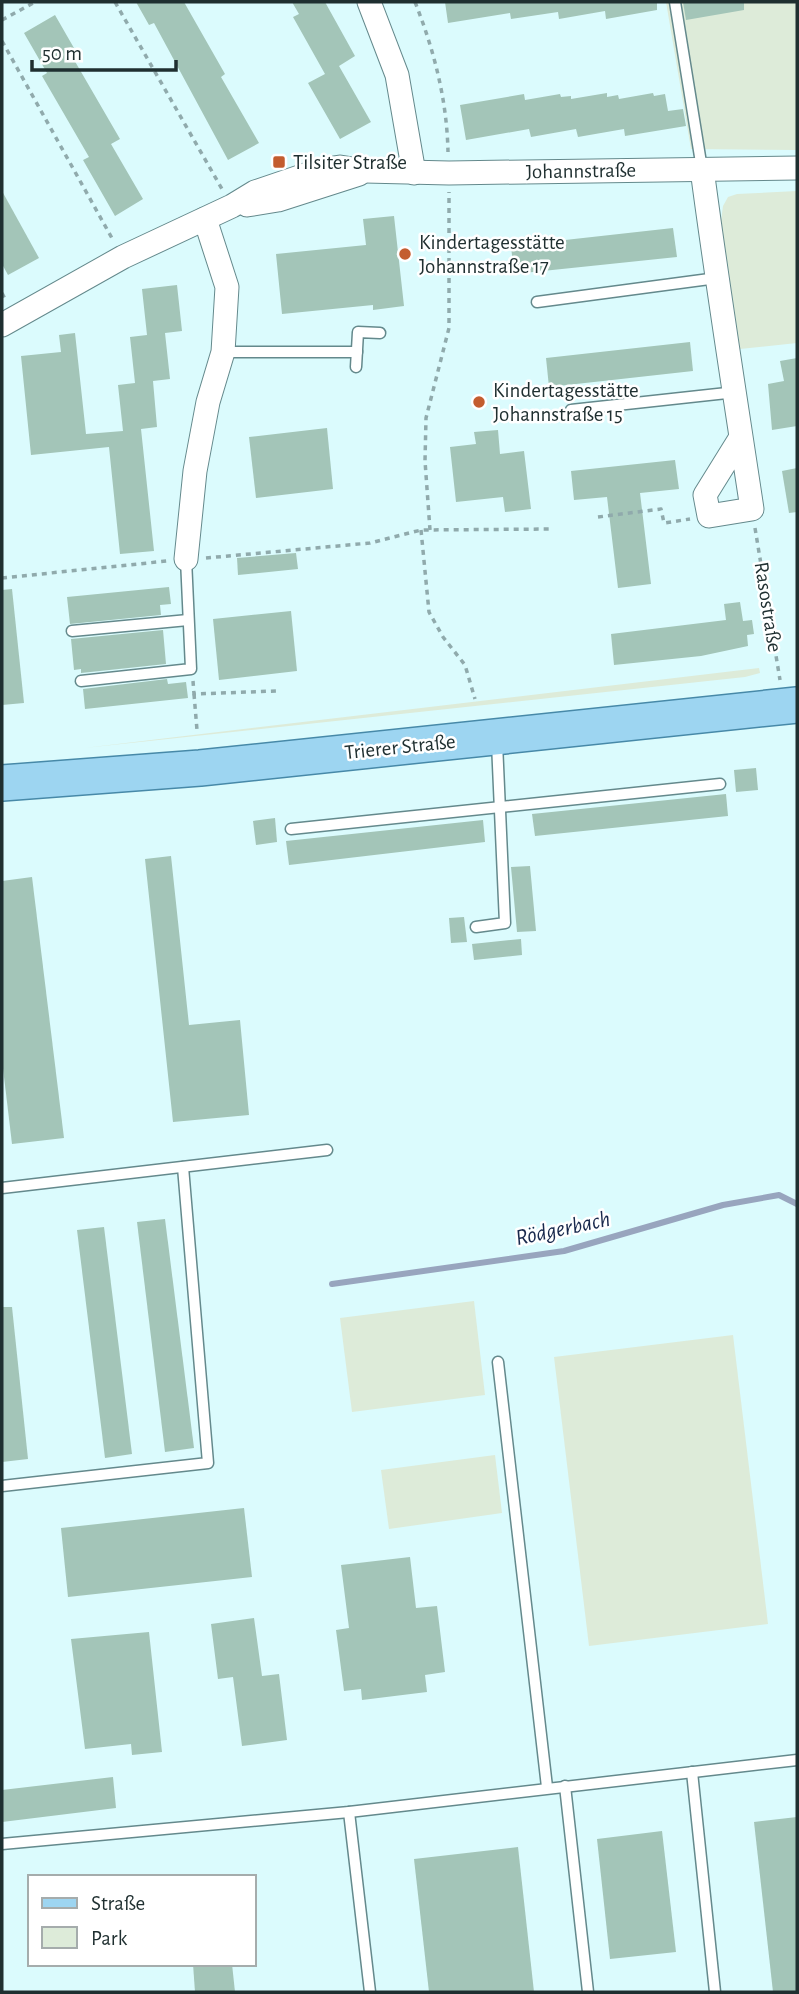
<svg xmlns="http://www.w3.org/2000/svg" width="799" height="1994" font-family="'Alegreya Sans',sans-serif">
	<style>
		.green { fill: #ddebd9 }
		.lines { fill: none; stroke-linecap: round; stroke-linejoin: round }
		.stream { stroke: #98a5be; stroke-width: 6 }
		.building { fill: #a3c5b8 }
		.lane-casing { stroke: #64898c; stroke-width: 13 }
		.street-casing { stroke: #64898c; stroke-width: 25 }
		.primary-casing { stroke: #4789a8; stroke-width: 38 }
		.path { stroke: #90aaac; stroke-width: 3.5; stroke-dasharray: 5 5; stroke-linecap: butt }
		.lane { stroke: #fff; stroke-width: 10 }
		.street { stroke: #fff; stroke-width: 23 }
		.primary { stroke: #9dd5f1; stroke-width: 35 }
		.poi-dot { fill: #c35d2f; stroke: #fff; stroke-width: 2.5 }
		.labels { text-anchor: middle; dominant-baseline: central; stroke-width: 5; stroke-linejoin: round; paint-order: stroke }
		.poi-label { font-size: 21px; fill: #1f2f30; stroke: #fff; text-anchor: start }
		.street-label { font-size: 21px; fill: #1f2f30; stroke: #fff }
		.water-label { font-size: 23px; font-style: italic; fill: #18284c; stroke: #fff }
	</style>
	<rect width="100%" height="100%" fill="#dbfbfd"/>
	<g class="green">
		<polygon points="666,2 797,2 797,150 691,149"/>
		<polygon points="797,191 797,343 740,349 721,221 723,206 728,197 737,194"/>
		<polygon points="759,668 760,673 745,677 84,748"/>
		<polygon points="474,1301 485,1395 352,1412 340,1318"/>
		<polygon points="733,1335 768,1624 589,1646 554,1357"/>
		<polygon points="495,1455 502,1513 389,1529 381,1470"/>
	</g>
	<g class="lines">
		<polyline class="stream" points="332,1284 564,1251 723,1205 779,1195 797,1204"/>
	</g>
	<g class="building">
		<polygon points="136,2 184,2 225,74 221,77 259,143 228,160 154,23 149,25"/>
		<polygon points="292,2 325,2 355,56 339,66 371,122 340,139 308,83 325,74 293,17 299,14"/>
		<polygon points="445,2 657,2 657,10 606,19 605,11 559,19 558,12 511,19 510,13 448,23"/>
		<polygon points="683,2 744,2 744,10 686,20"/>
		<polygon points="55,15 78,55 73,58 120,139 111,144 143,199 115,216 83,160 89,157 42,76 47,73 24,33"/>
		<polygon points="607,93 607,97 618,95 619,99 653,93 654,96 665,94 668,111 683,109 686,126 625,136 624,129 578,137 576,129 531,137 529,129 466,140 460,105 524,94 525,100 560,94 561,97 571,96 571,99"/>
		<polygon points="2,191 39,258 8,275 2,264"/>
		<polygon points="394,216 404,306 373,310 373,305 282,314 276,254 366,245 363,219"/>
		<polygon points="673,228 677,257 514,274 511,246"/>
		<polygon points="177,285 182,331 165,333 170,379 153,381 157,427 141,429 154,551 120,554 109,447 31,455 21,356 61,352 59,335 75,333 86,434 123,431 118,385 135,383 130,337 147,335 142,289"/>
		<polygon points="690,342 693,371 549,387 546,358"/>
		<polygon points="797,358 797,426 772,430 768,384 784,381 780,361"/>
		<polygon points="327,428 333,489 256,498 249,437"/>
		<polygon points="498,430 500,454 524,451 531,509 505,512 503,497 456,502 450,447 476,444 474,432"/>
		<polygon points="675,460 679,489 640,493 651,584 618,588 607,497 574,500 571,471"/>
		<polygon points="797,468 797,512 789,513 782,471"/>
		<polygon points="296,553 298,569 238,575 237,558"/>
		<polygon points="169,587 171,604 160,605 161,615 70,624 67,597"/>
		<polygon points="12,589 24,703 2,705 2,590"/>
		<polygon points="740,602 743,621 752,620 754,634 747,635 748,646 701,656 614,665 611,634 726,620 724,604"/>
		<polygon points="291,611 297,671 219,680 213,619"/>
		<polygon points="163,630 166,664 81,673 81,669 74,670 71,639"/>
		<polygon points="167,679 168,684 186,682 188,698 85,709 83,689"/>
		<polygon points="756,768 758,790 736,792 734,770"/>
		<polygon points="726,794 728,816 535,836 532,814"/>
		<polygon points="275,818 277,842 256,845 253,821"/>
		<polygon points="483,820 485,842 289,865 286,841"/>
		<polygon points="171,856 189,1025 240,1020 249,1115 173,1122 145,859"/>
		<polygon points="530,866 536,931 517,932 511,867"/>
		<polygon points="32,877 64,1138 12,1144 2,1060 2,881"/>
		<polygon points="464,917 467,942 451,943 449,918"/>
		<polygon points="521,939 522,955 474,960 472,944"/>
		<polygon points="165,1219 194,1448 165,1452 137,1222"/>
		<polygon points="104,1227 132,1454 105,1458 77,1230"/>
		<polygon points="2,1307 12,1307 28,1459 2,1462"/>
		<polygon points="244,1508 252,1577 68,1597 61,1528"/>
		<polygon points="410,1557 416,1608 437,1606 445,1672 425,1675 427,1692 362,1700 361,1689 344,1691 336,1630 349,1628 341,1565"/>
		<polygon points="254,1618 262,1676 279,1674 287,1740 242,1746 233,1677 218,1679 211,1624"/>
		<polygon points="149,1632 162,1752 132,1755 131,1744 85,1749 71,1639"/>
		<polygon points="113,1777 116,1808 2,1822 2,1790"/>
		<polygon points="797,1817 797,1992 773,1992 754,1822"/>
		<polygon points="662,1831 676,1952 610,1959 597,1839"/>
		<polygon points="518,1847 534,1992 429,1992 414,1859"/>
		<polygon points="193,1964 232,1964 235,1992 195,1992"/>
	</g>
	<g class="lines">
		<g class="lane-casing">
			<g id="lane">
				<polyline points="675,2 702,169"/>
				<polyline points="537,302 717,278"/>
				<polyline points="223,352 357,352"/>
				<polyline points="356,367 358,332 380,333"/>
				<polyline points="571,410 736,392"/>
				<polyline points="72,631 188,620"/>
				<polyline points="81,681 191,669 186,559"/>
				<polyline points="291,829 720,784"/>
				<polyline points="476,927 505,923 497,743"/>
				<polyline points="2,1188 327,1150"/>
				<polyline points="498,1362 547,1787"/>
				<polyline points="2,1486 208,1463 183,1167"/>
				<polyline points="692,1772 715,1992"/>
				<polyline points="565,1786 588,1992"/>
				<polyline points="349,1812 370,1992"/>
				<polyline points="2,1844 349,1812 797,1760"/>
			</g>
		</g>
		<g class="street-casing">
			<g id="street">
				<polyline points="369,2 397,75 414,173"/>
				<path d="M702,169C717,283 735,396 752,509L709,516L705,495L741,437"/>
				<polyline points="247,205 278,200 359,174"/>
				<polyline points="2,325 123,257 232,206 255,192 320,170 340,167 365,171 449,173 797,168"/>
				<polyline points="186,559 195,471 208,402 223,352 227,287 205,219"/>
			</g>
		</g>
		<g class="primary-casing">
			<polyline id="primary" points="2,783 200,768 797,705"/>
		</g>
		<g class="path">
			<polyline points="115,2 222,189"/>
			<path d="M415,2C434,50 447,100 448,152"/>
			<polyline points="2,20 35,2"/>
			<polyline points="2,41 113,240"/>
			<polyline points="2,293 6,301"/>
			<polyline points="598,517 661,509 664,523 690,519"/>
			<polyline points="755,528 780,680"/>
			<polyline points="421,530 429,612 443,637 465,665 475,699"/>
			<polyline points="430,530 425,461 426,418 449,328 449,192"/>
			<polyline points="206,558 370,543 421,530 552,529"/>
			<polyline points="2,578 167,561"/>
			<polyline points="193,681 194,694 276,691"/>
			<polyline points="194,694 197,730"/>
		</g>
		<use href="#lane" class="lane"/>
		<use href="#street" class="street"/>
		<use href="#primary" class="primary"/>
	</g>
	<g class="poi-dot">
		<rect x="272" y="155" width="14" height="14" rx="3.5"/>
		<circle cx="405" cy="254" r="7"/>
		<circle cx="479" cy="402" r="7"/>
	</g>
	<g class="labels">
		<g class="poi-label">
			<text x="293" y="162">Tilsiter Straße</text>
			<text x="419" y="242">Kindertagesstätte<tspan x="419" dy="24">Johannstraße 17</tspan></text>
			<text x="493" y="390">Kindertagesstätte<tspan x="493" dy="24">Johannstraße 15</tspan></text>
		</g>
		<g class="street-label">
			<text transform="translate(581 171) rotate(-1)">Johannstraße</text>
			<text transform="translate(768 607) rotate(81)">Rasostraße</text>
			<text transform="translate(400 747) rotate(-6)">Trierer Straße</text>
		</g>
		<g class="water-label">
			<text transform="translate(563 1229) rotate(-12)">Rödgerbach</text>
		</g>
	</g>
	<rect width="799" height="1994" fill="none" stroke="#1f2f30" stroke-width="7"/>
	<rect x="28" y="1875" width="228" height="91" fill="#ffffff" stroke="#a5acac" stroke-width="2"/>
	<rect x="42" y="1898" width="35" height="10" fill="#9dd5f1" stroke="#a5acac" stroke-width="2"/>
	<text x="91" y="1910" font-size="21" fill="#1f2f30">Straße</text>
	<rect x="42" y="1927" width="35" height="21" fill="#ddebd9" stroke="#a5acac" stroke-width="2"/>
	<text x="91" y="1945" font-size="21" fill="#1f2f30">Park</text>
	<path d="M32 60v10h144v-10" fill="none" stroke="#1f2f30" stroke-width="3.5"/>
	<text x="42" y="60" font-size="21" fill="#1f2f30" stroke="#ffffff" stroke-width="5" paint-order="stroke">50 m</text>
</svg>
